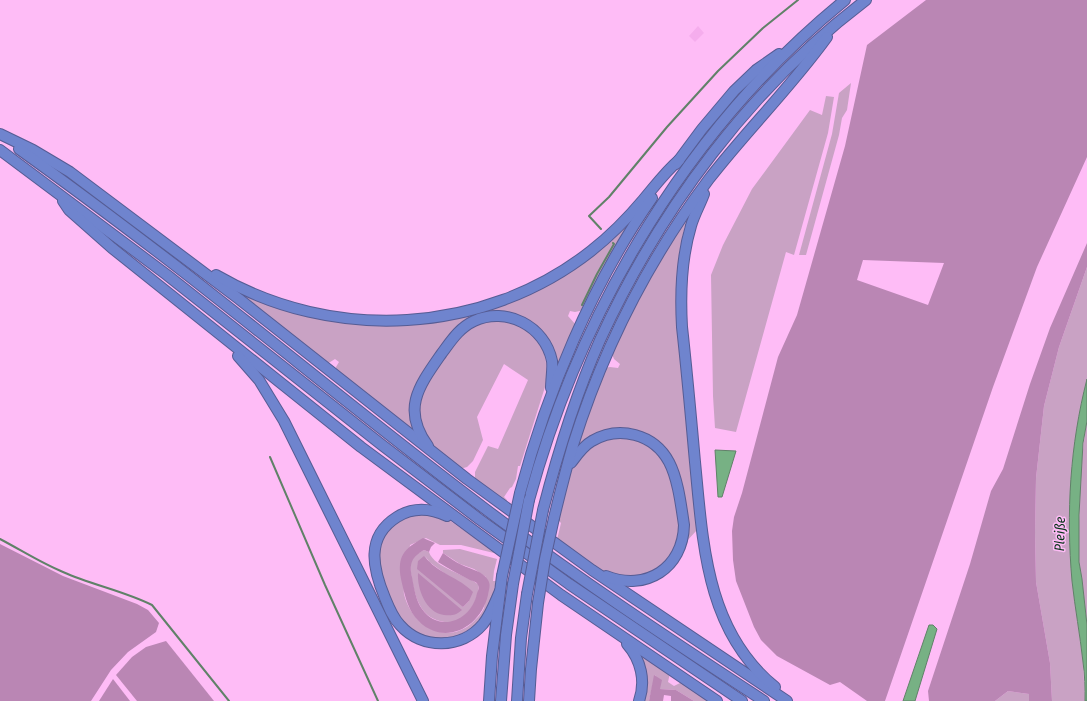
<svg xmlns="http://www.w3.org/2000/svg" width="1087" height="701" font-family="'Fira Sans Condensed',sans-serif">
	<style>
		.built { fill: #f5aded }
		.green { fill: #c9a2c4; fill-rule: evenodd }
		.forest { fill: #ba86b4; fill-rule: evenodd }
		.water { fill: #77b184; stroke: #608168 }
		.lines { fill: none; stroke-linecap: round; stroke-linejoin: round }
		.stream { stroke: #608168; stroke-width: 2 }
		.motorway-casing { stroke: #565c94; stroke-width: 12 }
		.motorway { stroke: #6f84ce; stroke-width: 10 }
		.motorway-bridge-casing { stroke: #565c94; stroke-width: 12; stroke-linecap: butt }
		.motorway-bridge { stroke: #6f84ce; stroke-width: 10 }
		.labels { text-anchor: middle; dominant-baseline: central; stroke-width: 3; stroke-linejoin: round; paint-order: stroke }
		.water-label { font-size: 14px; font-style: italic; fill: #063417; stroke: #febcf6 }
	</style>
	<rect width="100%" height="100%" fill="#febcf6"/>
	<polygon class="built" points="698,26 704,33 695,42 689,36"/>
	<g class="green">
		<polygon points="851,83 847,110 842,118 839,135 806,255 799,255 832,134 839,93"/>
		<polygon points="826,96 834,97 828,133 794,255 786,252 736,432 715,428 713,396 711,275 723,245 752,189 810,110 822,115"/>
		<path d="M686,218L687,219C676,257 675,287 677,326L697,530L685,543L678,476L648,435L637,430L629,428H613L593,435L577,447L605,368L610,367L618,368L620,364L614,359L612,354L632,309Z"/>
		<polygon points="630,222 632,223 584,310 575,312 570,311 568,316 576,325 556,372 535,327 480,315 424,372 416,436 337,374 336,367 339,362 335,359 327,364 235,292 260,302 291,312 319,318 350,323 506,302"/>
		<polygon points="1087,267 1087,379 1080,412 1072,462 1070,514 1072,581 1083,662 1085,701 1052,701 1050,663 1036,582 1035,533 1036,478 1044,406 1059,347"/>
		<path d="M490,320C498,320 505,320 512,322C516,322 520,325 523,328C546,342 549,362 545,387L520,466H518L516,479L512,487L510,488L504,497L507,500V504L475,480V472L488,446L498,449L528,380L504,364L477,417L483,440L473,461L467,467L460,469L436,450L426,439L417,411L419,398L448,350L470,327Z"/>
		<path d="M1087,421V625L1082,579C1077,561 1079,541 1079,523C1080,489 1081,455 1087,421Z"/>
		<path d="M612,437C625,437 639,438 650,446C665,456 670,474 673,491C675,503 679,515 679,527C678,552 659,577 632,577C628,577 624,576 620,575C615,575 610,574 605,572C588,565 573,551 557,540L561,523L558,520C564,496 568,460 592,445C597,441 606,439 612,437Z"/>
		<path d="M419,513L449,520L498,554L461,545H440L426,538L410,545C409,555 403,586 404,594C411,625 446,647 473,622C477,618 482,613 484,608C486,598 485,587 486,577L474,569L460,564L443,553V550L460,549L497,559L494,571L493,581H496C493,596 489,612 478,624C476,626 471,628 468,630C448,643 425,641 406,626C394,615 376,570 378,553C380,546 383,536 388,531C396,521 407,518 419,513Z"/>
		<path d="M424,550L429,552C434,568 468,575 479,585C478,597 474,607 465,615C459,621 454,623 445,622C422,619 416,601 412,580C411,573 409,565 412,559C415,554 420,552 424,550ZM425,556L428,561L451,578L469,601L463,607Z"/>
		<polygon points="638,652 670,673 668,682 674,686 684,681 714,701 694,701 676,690 660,689 655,675 649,701 642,701"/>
		<polygon points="1008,691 1029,694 1029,701 995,701"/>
	</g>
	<g class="forest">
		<path d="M926,0H1087V157L1037,267L993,387L885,701H867L840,682L830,685L777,656L761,640L754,627L736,581L733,560L732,531L734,517L742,493L778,357L797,315L845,146L867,45ZM863,260L944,263L928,305L857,280Z"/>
		<polygon points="1087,243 1087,267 1059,347 1044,406 1036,478 1035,534 1036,582 1050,663 1052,701 1029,701 1029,694 1008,691 995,701 929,701 928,691 970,564 991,491 1003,469 1030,384 1050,328"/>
		<path d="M423,538L435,543L431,547L429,552L424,550C412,557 409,563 412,577C414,588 416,601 422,609C440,634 472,620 477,593C478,591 480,587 478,585C477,582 473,581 470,580C459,574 449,569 438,562L443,553C449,557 455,562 462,565C470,569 483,571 488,580C491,585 489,589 488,595C480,630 440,648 415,617C407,607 404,592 401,579C397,556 404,549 423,538Z"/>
		<polygon points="0,544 63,576 137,604 148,610 159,623 156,632 128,652 111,670 91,701 0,701"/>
		<path d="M424,556C438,574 459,577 473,592L469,601L463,607L417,569L418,561Z"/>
		<path d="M418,573L462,610C456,615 452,616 444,615C426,613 417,589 418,573Z"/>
		<polygon points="166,641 214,701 137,701 116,675 132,657 146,647"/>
		<polygon points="654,675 662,680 660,689 676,690 694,701 671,701 671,696 664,695 663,701 649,701"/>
		<polygon points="113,679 130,701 99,701"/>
	</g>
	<g class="water">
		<path d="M1087,379V421L1083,443L1079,515V562L1082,579L1087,625V701H1085C1085,688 1085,675 1083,662C1080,635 1075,608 1072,581C1066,513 1070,445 1087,379Z"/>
		<polygon points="715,450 736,451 722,497 718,497"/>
		<polygon points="929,625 933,625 937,629 915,701 903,701"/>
	</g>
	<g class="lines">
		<g class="stream">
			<polyline points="601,229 589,216 609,197 667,127 718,71 763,28 798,0"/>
			<polyline points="582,305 597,274 614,244 613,243"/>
			<polyline points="270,457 325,585 378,701"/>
			<path d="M0,539C21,550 41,563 63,572C92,585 124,591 152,605L229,701"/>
		</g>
		<g class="motorway-casing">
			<g id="motorway">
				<polyline points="0,134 33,150 70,172 239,299 467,479 592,570 787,701"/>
				<path d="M19,149C72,187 124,226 176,266C279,346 379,429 484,508C574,576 669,639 764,701"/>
				<polyline points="0,150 167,275 382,445 479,519 569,584 742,701"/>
				<polyline points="676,164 702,129 734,91 756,70 779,54"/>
				<path d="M704,194C700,205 694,215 691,226C681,259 680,292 682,327C687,372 691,417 695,462C703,544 706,631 775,687"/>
				<polyline points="63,201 69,210 112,248 361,447 561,595 717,701"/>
				<path d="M216,275C333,343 484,335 591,251C610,236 627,219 643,200C655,186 665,172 679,160"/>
				<polyline points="238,356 259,380 284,421 423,701"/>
				<path d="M428,446C401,409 419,386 442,353C451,341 459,328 474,321C506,306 545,326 552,361C553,370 551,379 551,388"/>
				<path d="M571,463C577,455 583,446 592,441C619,425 654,434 669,462C678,479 681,505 684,525C683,568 646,592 606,576"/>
				<path d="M520,493C547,392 592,284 652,198"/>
				<path d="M529,500C581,308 690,126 845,0"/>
				<path d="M543,510C558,452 576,394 600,340C660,209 751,87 866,0"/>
				<path d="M447,516C430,508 413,507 397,517C365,537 373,569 385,598C389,608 393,618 400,625C422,650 462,649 483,624C491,614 495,602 500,591"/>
				<path d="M554,518C560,493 566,469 573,445C603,349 649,259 709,179C747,130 791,87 827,37"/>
				<path d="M627,644C641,660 646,681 639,701"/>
				<polyline points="489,701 492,656 502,576"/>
				<polyline points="501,701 506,635 513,584"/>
				<polyline points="517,701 521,638 527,594"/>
				<polyline points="529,701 531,669 538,603"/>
			</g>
		</g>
		<use href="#motorway" class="motorway"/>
		<g class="motorway-bridge-casing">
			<g id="motorway-bridge">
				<polyline points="502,576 520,493"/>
				<polyline points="513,584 529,500"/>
				<polyline points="527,594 543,510"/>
				<polyline points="538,603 545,559 554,518"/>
			</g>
		</g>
		<use href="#motorway-bridge" class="motorway-bridge"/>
	</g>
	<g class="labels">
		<g class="water-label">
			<text transform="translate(1060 534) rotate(-88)">Pleiße</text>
		</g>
	</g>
</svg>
